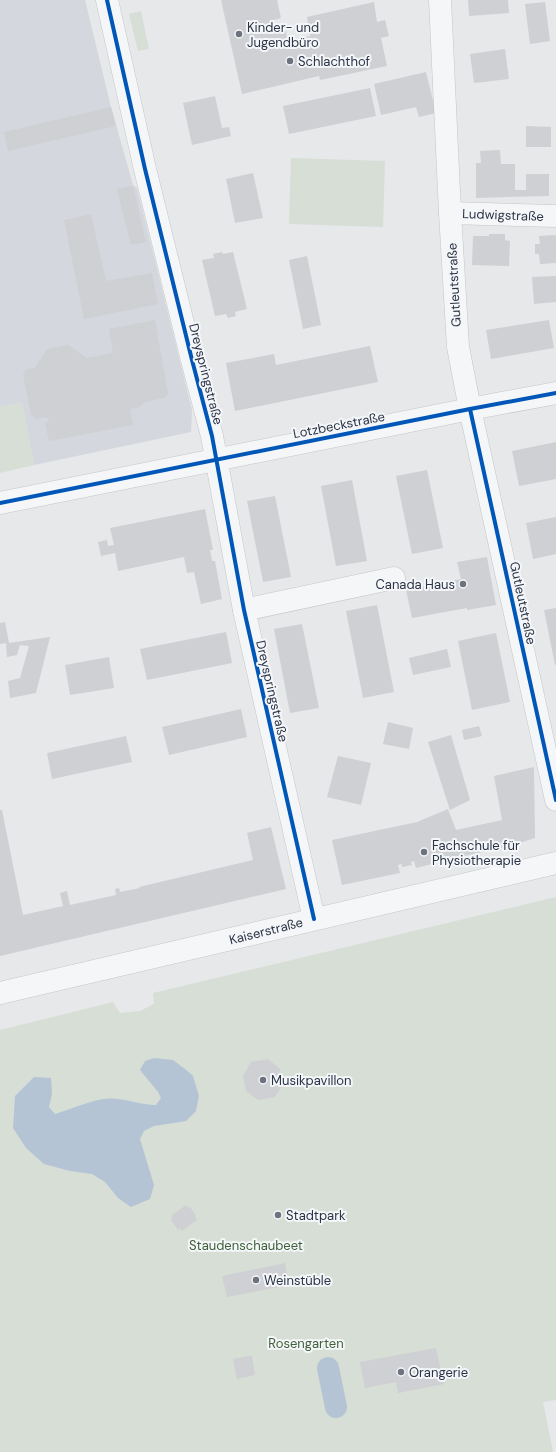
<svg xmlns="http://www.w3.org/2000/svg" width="556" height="1452" font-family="'DM Sans',sans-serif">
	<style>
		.built { fill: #d4d7dd }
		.green { fill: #d6ded6 }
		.water { fill: #b4c4d5 }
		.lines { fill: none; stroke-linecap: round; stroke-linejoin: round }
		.canal { stroke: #b4c4d5; stroke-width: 22 }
		.building { fill: #ced0d3 }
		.minor-casing { stroke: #c4c6c8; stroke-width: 23 }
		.minor { stroke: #f5f6f7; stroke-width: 22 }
		.cycleway-casing { stroke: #f4f6f9; stroke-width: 6 }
		.cycleway { stroke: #0057b8; stroke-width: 4 }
		.poi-dot { fill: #6c737f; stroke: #f4f6f9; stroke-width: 1.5 }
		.labels { text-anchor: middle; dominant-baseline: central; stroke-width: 4; stroke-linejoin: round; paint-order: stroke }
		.poi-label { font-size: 13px; fill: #2b3445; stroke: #f4f6f9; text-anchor: start }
		.street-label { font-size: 13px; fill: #2b3445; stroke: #f4f6f9 }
		.park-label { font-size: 13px; fill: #3f6138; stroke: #f4f6f9 }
	</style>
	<rect width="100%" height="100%" fill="#e6e8ea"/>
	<polygon class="built" points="0,0 85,0 111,107 133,185 137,188 192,410 191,432 34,465 22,403 0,407"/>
	<g class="green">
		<polygon points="141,11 149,49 138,51 129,14"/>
		<polygon points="291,158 385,161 383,227 289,224"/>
		<polygon points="22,402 34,465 0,473 0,407"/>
		<polygon points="556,897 556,1400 543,1402 553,1452 0,1452 0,1030 113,1002 120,1013 140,1011 154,1004 153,993"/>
	</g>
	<path class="water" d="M154,1058L173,1060L185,1069L193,1076L199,1096L196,1111L186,1121L154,1126L144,1131L140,1139L154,1185L150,1199L131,1207L118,1198L105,1182L92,1174L70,1171L44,1164L26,1148L13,1128L15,1096L34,1077L51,1078L52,1094L49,1107L55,1114C71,1109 87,1102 103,1099C121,1096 138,1105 156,1105L161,1098L158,1092L140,1070L145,1061Z"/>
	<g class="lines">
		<polyline class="canal" points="328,1368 336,1407"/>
	</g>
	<g class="building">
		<polygon points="221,0 277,0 281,18 270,21 273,32 285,29 288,41 310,36 307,17 374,2 377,22 385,20 389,36 381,38 387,66 320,80 319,76 242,94"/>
		<polygon points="468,0 508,0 509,13 469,16"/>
		<polygon points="545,2 550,41 530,44 525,4"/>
		<polygon points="505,49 509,79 474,83 470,54"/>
		<polygon points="426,72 436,113 419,117 416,107 381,115 374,84"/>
		<polygon points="370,88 376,116 289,134 283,106"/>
		<polygon points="215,96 222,128 229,127 231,136 192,145 183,103"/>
		<polygon points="111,107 116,126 8,151 4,132"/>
		<polygon points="526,126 551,127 551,147 526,147"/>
		<polygon points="500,150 501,164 515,164 515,190 526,190 526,174 549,174 549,196 476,198 476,163 481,163 480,151"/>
		<polygon points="253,173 263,218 235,223 226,179"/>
		<polygon points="133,186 146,242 131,245 117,189"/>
		<polygon points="91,214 106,281 152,273 158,304 84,319 64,220"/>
		<polygon points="489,234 505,234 505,240 510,241 509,266 472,265 473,236 489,236"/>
		<polygon points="556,235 556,263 540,264 539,254 535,254 535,244 540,244 539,236"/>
		<polygon points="222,252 223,254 233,252 247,309 235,312 236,316 228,318 226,314 215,316 202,260 214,258 213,254"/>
		<polygon points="307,256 321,325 303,329 289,260"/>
		<polygon points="556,276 556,302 534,304 532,277"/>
		<polygon points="155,320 168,393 164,398 145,402 140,407 130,409 133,425 49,441 45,423 49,422 47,417 37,419 31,415 23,375 27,369 35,368 47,349 68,345 87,358 113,353 109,329"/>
		<polygon points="549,320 554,348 491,359 486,330"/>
		<polygon points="370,346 378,382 235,411 226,363 274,354 276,365"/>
		<polygon points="556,442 556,479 519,486 512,451"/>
		<polygon points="427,470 443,548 412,554 396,476"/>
		<polygon points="352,480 367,561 336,566 321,486"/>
		<polygon points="275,496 291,577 263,582 247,501"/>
		<polygon points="205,509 213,550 210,550 212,561 215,561 222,599 201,604 194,572 187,573 184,557 118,571 115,553 101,556 98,542 107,540 108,546 114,545 110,528"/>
		<polygon points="556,517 556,554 533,559 526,523"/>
		<polygon points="487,557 496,605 467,610 467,608 412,618 406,590 461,579 457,562"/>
		<polygon points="377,605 394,692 363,698 346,611"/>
		<polygon points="556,608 556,665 555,665 544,610"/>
		<polygon points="5,622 9,643 50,637 36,693 10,698 8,681 20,678 29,646 20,645 17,655 7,657 6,643 0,644 0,623"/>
		<polygon points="302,624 319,708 290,713 274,629"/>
		<polygon points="226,632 232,663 147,680 140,649"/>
		<polygon points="496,633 510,702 472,710 458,641"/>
		<polygon points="447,649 451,667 413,675 409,658"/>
		<polygon points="109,657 114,688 70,695 65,665"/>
		<polygon points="241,709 247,737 169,755 162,727"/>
		<polygon points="388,722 413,728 409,749 383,744"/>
		<polygon points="479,726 482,736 464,740 462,730"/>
		<polygon points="451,735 470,800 450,810 428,742"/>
		<polygon points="126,736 132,762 52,779 47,753"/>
		<polygon points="338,756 371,763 361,805 327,797"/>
		<polygon points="534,767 535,838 510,846 464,856 416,868 414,861 411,862 412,865 402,867 402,864 398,865 400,873 342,885 332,840 417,822 448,809 456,830 502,820 494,776"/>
		<polygon points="0,810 2,810 23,915 63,906 60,893 67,891 70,905 116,895 115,889 119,888 120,892 140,888 139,887 253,860 247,833 271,827 286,889 0,956"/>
		<polygon points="268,1059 280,1069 283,1084 275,1097 258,1100 246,1091 243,1076 251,1062"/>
		<polygon points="186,1205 188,1208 190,1207 196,1216 195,1217 197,1220 182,1231 180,1228 178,1230 171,1220 173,1218 171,1216"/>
		<polygon points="285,1263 289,1285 227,1297 222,1276"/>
		<polygon points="436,1348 444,1384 398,1393 396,1382 365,1388 360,1362"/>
		<polygon points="249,1356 252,1356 255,1375 237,1379 233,1359"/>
	</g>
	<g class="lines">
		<g class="minor-casing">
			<g id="minor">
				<polyline points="107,0 145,169 192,360 212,436 244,610 314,919"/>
				<polyline points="440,0 450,213 458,347 470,409 556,800"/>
				<polyline points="450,213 556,216"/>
				<polyline points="0,503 470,409 556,393"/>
				<polyline points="244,610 394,578"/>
				<polyline points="0,993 556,863"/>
			</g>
		</g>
		<use href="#minor" class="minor"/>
		<g class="cycleway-casing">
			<g id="cycleway">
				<polyline points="107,0 145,169 192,360 212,436 244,610 314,919"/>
				<polyline points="470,409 556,800"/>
				<polyline points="0,503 470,409 556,393"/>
			</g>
		</g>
		<use href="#cycleway" class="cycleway"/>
	</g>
	<g class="poi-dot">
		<circle cx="239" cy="34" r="4"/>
		<circle cx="290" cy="61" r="4"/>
		<circle cx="463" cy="584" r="4"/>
		<circle cx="424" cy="852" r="4"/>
		<circle cx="263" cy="1080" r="4"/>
		<circle cx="278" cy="1215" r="4"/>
		<circle cx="256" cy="1280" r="4"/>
		<circle cx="401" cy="1372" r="4"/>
	</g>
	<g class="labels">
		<g class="poi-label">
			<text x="247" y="27">Kinder- und<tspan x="247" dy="15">Jugendbüro</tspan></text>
			<text x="298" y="61">Schlachthof</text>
			<text x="455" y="584" text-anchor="end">Canada Haus</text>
			<text x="432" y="845">Fachschule für<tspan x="432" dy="15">Physiotherapie</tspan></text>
			<text x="271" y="1080">Musikpavillon</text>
			<text x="286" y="1215">Stadtpark</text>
			<text x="264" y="1280">Weinstüble</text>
			<text x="409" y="1372">Orangerie</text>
		</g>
		<g class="street-label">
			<text transform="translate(503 215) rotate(2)">Ludwigstraße</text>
			<text transform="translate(454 285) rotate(-93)">Gutleutstraße</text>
			<text transform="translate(206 374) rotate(76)">Dreyspringstraße</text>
			<text transform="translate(339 425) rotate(-11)">Lotzbeckstraße</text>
			<text transform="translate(523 603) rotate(78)">Gutleutstraße</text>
			<text transform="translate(272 691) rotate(77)">Dreyspringstraße</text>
			<text transform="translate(266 931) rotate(-14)">Kaiserstraße</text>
		</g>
		<g class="park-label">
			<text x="246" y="1245">Staudenschaubeet</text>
			<text x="306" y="1343">Rosengarten</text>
		</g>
	</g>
</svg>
